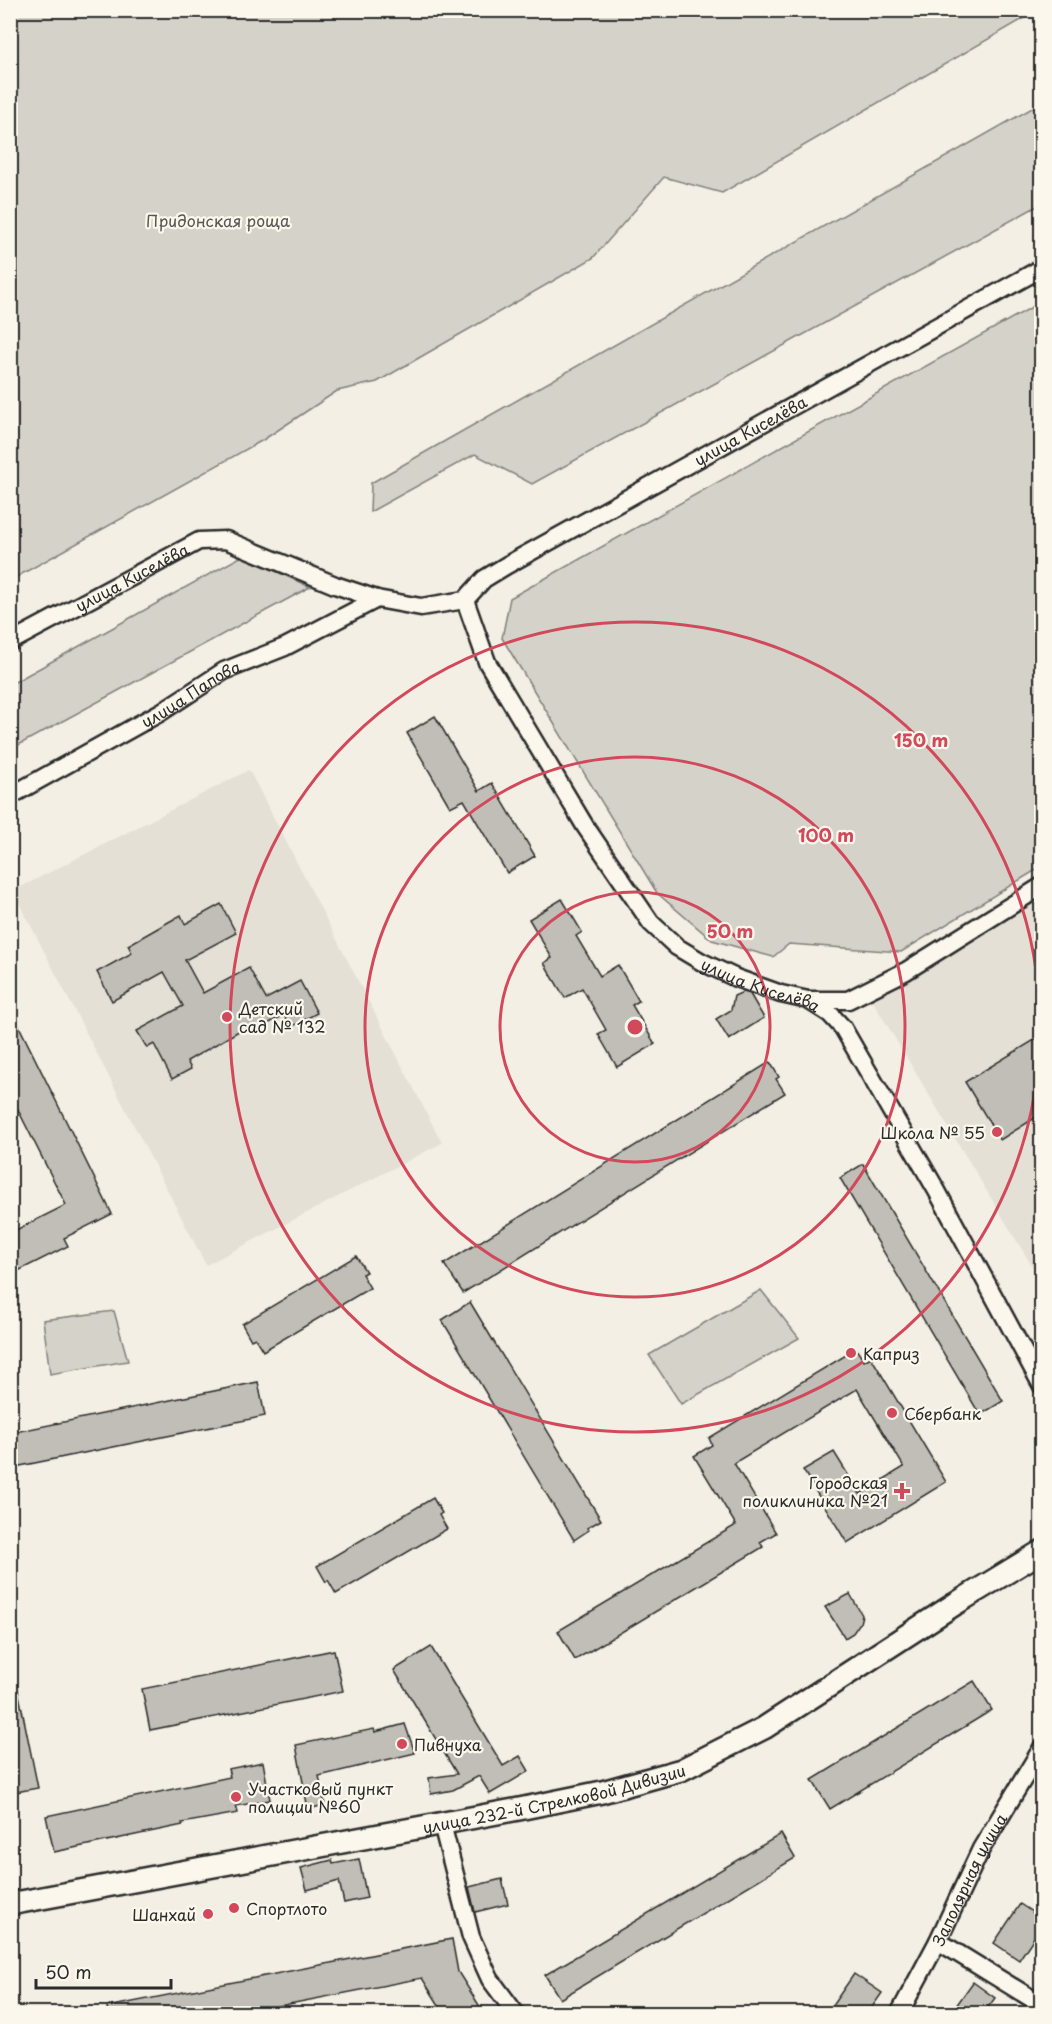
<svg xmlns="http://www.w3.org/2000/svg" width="1052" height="2024" font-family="'Playpen Sans',sans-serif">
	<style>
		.built { fill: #e4e0d6 }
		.green { fill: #d5d2c9; stroke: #807e7a; stroke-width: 1.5 }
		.building { fill: #c0beb6; stroke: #2b2b2b; stroke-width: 1.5 }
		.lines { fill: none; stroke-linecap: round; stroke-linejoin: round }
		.minor-casing { stroke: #2b2b2b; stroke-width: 21 }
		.tertiary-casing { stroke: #2b2b2b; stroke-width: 26 }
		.minor { stroke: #fbf7ec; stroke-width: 16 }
		.tertiary { stroke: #fbf7ec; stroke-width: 21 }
		.ring { fill: none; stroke: #d1495b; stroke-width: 3 }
		.poi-dot { fill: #d1495b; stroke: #fbf7ec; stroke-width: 2 }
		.labels { text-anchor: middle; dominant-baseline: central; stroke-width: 4.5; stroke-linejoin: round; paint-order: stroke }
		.park-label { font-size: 16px; fill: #565552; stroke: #fbf7ec }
		.street-label { font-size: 16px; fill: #2b2b2b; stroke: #fbf7ec }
		.poi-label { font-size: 16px; fill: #2b2b2b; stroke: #fbf7ec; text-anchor: start }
		.centre { fill: #d1495b; stroke: #fbf7ec; stroke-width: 3 }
		.ring-label { font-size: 18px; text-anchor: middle; font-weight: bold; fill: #d1495b; stroke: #fbf7ec; stroke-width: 4.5; stroke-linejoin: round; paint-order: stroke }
	</style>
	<rect width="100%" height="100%" fill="#f3efe4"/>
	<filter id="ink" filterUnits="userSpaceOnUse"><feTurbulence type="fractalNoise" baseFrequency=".0167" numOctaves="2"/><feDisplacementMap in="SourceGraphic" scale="12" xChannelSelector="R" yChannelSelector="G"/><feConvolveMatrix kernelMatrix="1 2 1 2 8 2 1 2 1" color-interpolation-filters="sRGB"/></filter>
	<g filter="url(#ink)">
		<g class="built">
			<polygon points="249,770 442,1143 206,1265 13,891"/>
			<polygon points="1041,892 1041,1281 872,1000"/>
		</g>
		<g class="green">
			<polygon points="11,10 1037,10 1037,11 722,193 664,177 593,258 377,382 337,391 263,440 11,580"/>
			<polygon points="1041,103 1041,204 532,484 475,454 370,512 371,483"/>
			<polygon points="1041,302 1041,867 901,952 789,944 773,957 712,940 657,893 502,638 510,598"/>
			<polygon points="242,556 310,587 11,749 11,684"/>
			<polygon points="761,1290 799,1338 681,1404 649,1355"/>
			<polygon points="114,1311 128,1361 50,1374 43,1320"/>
		</g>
		<g class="building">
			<polygon points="435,716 479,791 492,783 535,856 507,873 464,800 450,807 407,733"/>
			<polygon points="562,899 582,932 576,936 600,976 618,965 639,1001 632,1005 655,1044 617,1067 598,1034 606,1030 582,988 565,998 544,963 552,958 529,919"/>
			<polygon points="221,904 236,933 185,960 203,993 249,968 266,999 300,981 317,1013 291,1027 284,1015 253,1032 249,1025 187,1061 191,1069 172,1079 154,1044 147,1048 137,1031 183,1006 164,972 112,1001 97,972 132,953 128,945 165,924 181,915 185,924"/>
			<polygon points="743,992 750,994 764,1018 729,1040 716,1019 731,1010 734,996"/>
			<polygon points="10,1008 112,1214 64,1238 68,1246 10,1275 10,1233 66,1205 10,1094"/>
			<polygon points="1041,1036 1041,1114 1000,1140 965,1082"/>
			<polygon points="770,1062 779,1077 776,1079 785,1093 463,1293 444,1264"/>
			<polygon points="863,1164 1003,1401 980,1415 840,1178"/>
			<polygon points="356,1256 366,1272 362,1274 370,1288 263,1351 255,1338 251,1340 242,1324"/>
			<polygon points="470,1302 601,1520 587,1528 589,1530 574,1540 442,1320"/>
			<polygon points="856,1349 864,1361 871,1357 946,1482 847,1543 803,1470 834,1452 860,1494 904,1467 857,1389 734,1463 776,1533 760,1542 763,1547 575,1660 558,1631 736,1525 694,1456 712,1445 709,1438"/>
			<polygon points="258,1382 265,1416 10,1468 10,1433"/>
			<polygon points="433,1498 442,1513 439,1515 447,1529 336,1594 328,1580 326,1582 317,1566"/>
			<polygon points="850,1594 862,1615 860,1623 853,1633 845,1638 825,1607"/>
			<polygon points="431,1647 503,1766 520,1756 529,1771 490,1794 479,1776 453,1790 431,1794 429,1778 457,1774 394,1670"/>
			<polygon points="334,1650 343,1691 150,1730 142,1689"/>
			<polygon points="974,1681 992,1710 830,1809 812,1780"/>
			<polygon points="17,1685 38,1788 10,1793 10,1686"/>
			<polygon points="405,1724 415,1753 319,1776 325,1805 308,1809 296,1745 374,1729 375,1732"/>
			<polygon points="263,1762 270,1800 236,1806 238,1813 182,1823 183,1825 54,1852 46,1816 230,1777 228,1769"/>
			<polygon points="781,1834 795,1858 560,1999 545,1975"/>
			<polygon points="359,1859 367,1898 344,1903 339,1881 307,1890 301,1868 332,1860 333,1864"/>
			<polygon points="502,1879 508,1904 475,1912 469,1887"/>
			<polygon points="1020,1904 1041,1918 1041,1927 1019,1960 994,1943"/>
			<polygon points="452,1939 458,1972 484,2013 444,2013 422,1978 243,2013 108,2013 107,2007"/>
			<polygon points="854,1974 882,1993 868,2013 827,2013"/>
			<polygon points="973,1982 995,1998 984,2013 951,2013"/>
		</g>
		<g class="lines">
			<g class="minor-casing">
				<g id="minor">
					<path id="s1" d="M465,600L487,662L585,826L651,923L677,947L702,962L736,978L781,994L808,1000L830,1014L843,1028L937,1191L1042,1386"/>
					<path id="s2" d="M10,642L199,541L226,540L335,585L377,599L421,607L465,600L484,579L507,565L1042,268"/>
					<path id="s3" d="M10,796L161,712L224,671L285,647L377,599"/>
					<polyline points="808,1000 848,1000 906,971 1042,886"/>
					<polyline points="442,1824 471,1937 490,1979 516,2014"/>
					<polyline points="938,1941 1042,2005"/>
					<path id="s4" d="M899,2014L938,1941L981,1849L1042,1748"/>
				</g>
			</g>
			<g class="tertiary-casing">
				<g id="tertiary">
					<path id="s5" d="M10,1904L519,1809L602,1792L681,1770L764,1728L955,1604L1042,1551"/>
				</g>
			</g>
			<use href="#minor" class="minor"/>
			<use href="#tertiary" class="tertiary"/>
		</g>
	</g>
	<g class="ring">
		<circle cx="635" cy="1027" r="135"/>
		<circle cx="635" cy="1027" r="270"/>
		<circle cx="635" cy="1027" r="405"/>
	</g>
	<g class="poi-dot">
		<circle cx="227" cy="1017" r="6"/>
		<circle cx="997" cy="1132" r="6"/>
		<circle cx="851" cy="1353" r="6"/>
		<circle cx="892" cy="1413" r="6"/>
		<path d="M899 1482h6v6h6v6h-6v6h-6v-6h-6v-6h6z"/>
		<circle cx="402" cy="1744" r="6"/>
		<circle cx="236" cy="1797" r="6"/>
		<circle cx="234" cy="1908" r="6"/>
		<circle cx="208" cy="1914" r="6"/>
	</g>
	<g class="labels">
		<g class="park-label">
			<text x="218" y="220">Придонская роща</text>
		</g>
		<g class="street-label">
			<text stroke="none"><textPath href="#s2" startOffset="826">улица Киселёва</textPath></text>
			<text stroke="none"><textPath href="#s2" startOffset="138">улица Киселёва</textPath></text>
			<text stroke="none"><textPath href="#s3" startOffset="208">улица Папова</textPath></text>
			<text stroke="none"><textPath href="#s1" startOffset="502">улица Киселёва</textPath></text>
			<text stroke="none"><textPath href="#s5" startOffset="554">улица 232-й Стрелковой Дивизии</textPath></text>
			<text stroke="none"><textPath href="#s4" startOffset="152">Заполярная улица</textPath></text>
		</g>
		<g class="poi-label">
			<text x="239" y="1008">Детский<tspan x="239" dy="18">сад № 132</tspan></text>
			<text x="985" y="1132" text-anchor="end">Школа № 55</text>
			<text x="863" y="1353">Каприз</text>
			<text x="904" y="1413">Сбербанк</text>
			<text x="888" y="1482" text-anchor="end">Городская<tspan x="888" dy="18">поликлиника №21</tspan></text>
			<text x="414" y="1744">Пивнуха</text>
			<text x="248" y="1788">Участковый пункт<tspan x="248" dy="18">полиции №60</tspan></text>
			<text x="246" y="1908">Спортлото</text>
			<text x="196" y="1914" text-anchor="end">Шанхай</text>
		</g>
	</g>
	<circle cx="635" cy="1027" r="9" class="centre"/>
	<g class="ring-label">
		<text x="921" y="747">150 m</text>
		<text x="826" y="842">100 m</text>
		<text x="730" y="938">50 m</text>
	</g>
	<rect width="1052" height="2024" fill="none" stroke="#fbf7ec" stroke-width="36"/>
	<rect x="18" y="18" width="1016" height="1988" fill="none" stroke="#2b2b2b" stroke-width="2" filter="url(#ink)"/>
	<path d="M36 1979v9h135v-9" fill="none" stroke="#2b2b2b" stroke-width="3"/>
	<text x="45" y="1979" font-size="18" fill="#2b2b2b" stroke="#fbf7ec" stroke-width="4.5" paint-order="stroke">50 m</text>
</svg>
